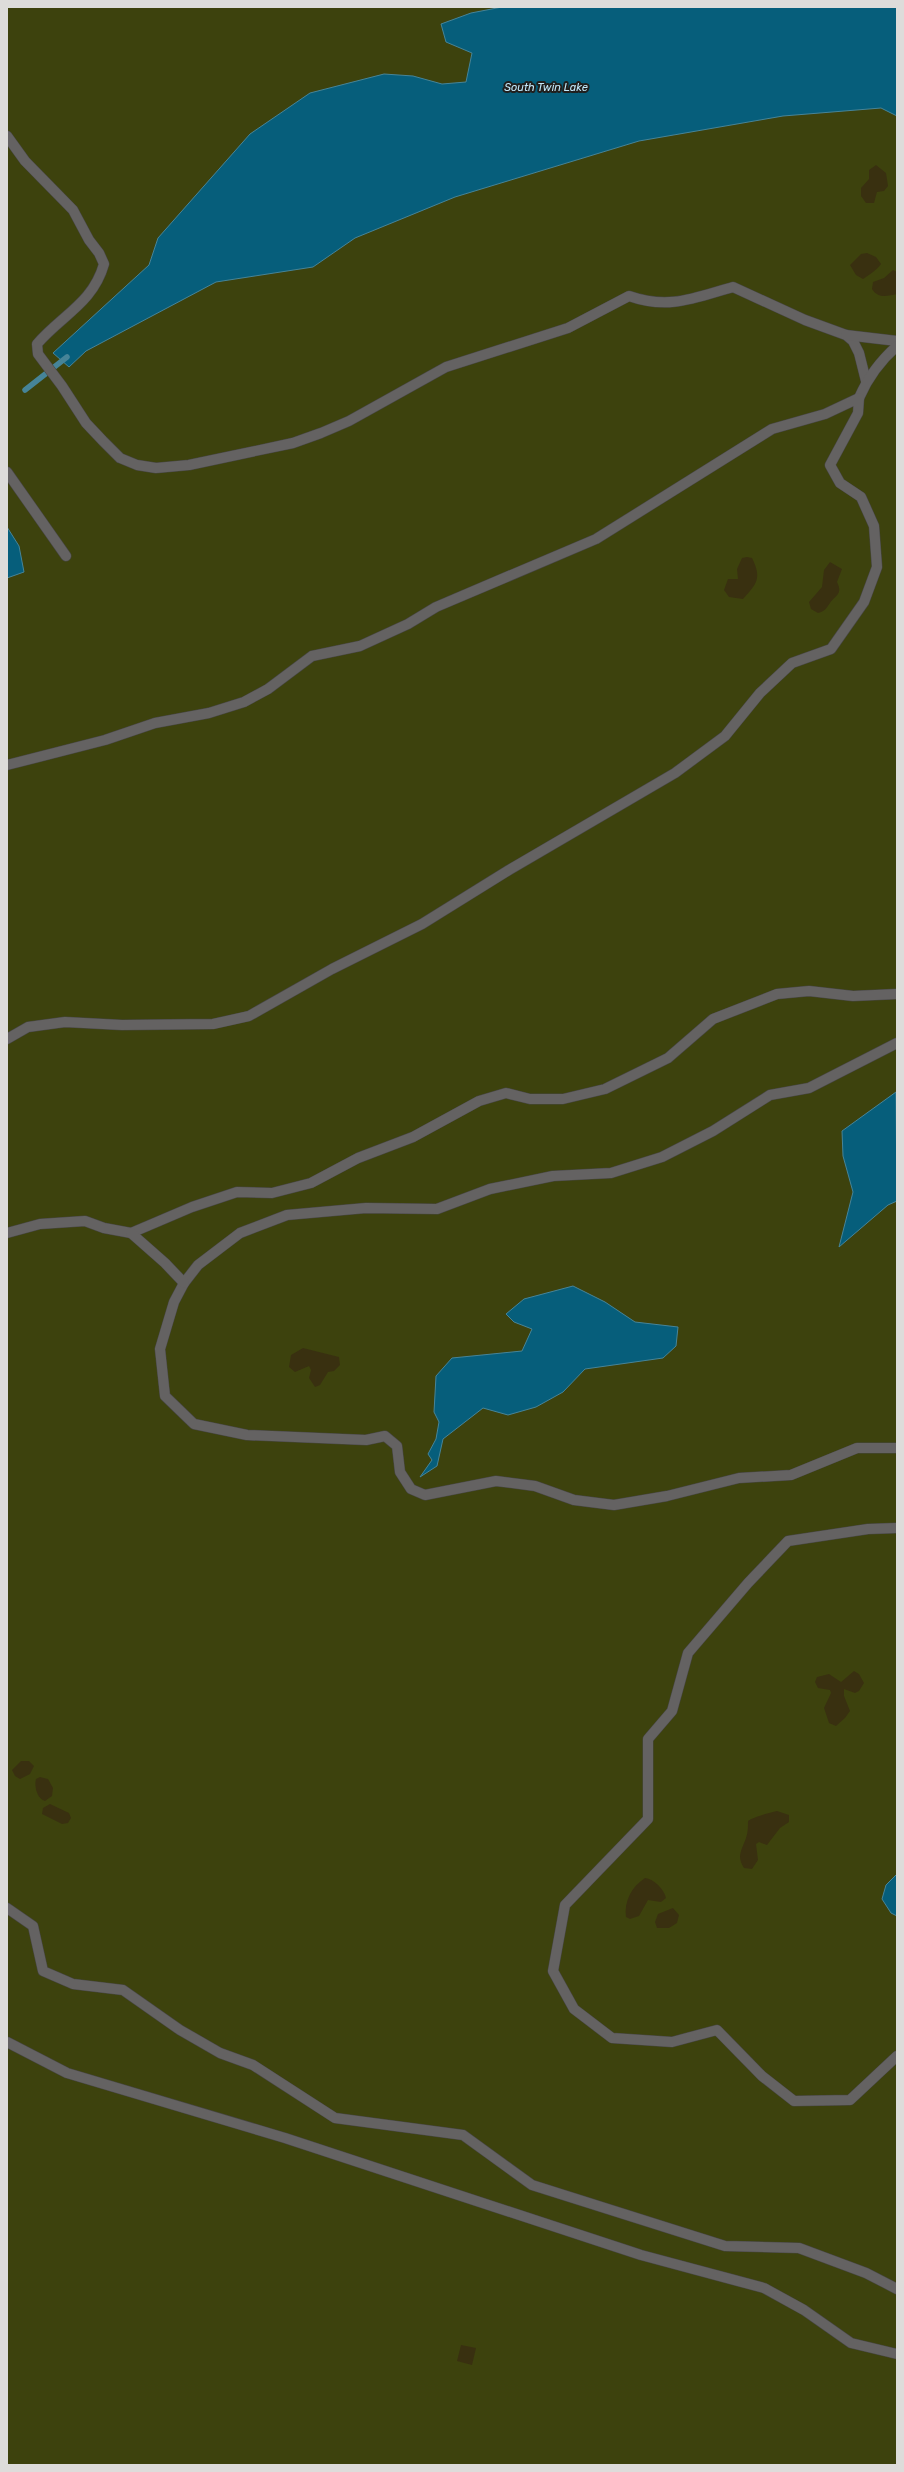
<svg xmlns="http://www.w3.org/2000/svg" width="904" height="2472" font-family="Rubik,sans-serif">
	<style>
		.green { fill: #3d420d }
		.sand { fill: #393010 }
		.water { fill: #065e7b; stroke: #468498 }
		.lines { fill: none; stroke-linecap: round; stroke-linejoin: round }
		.stream { stroke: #468498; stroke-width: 5.5 }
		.minor-casing { stroke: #474644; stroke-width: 11 }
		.minor { stroke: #646262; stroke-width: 10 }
		.labels { text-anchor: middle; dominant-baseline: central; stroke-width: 4; stroke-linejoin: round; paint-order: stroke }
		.water-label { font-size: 11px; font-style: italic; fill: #c3e9fb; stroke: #211f1d }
	</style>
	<rect width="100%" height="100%" fill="#2b2927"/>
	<rect class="green" x="7" y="7" width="890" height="2458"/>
	<g class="sand">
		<polygon points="876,165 886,173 888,186 884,191 877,192 874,203 866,203 861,196 861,188 869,179 869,170"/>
		<path d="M867,253L876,257L881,264C877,270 869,275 863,279L856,275L850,265L861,254Z"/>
		<path d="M893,270L897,272V294C888,296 878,299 872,289L873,282L884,278Z"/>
		<path d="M747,557L752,558C762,578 757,584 743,599L729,597L724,590L728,579H738L737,569L742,558Z"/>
		<path d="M830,562L842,569L837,582C843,594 836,595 830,603C826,609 825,611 818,613L811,609L809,602L822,587L824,570Z"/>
		<polygon points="303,1348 339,1357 340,1365 334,1371 328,1372 320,1385 315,1387 309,1378 311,1370 309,1366 295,1372 289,1367 291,1355"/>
		<polygon points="854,1671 859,1674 864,1683 859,1691 855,1693 844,1689 844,1696 850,1711 845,1718 836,1726 829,1723 824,1708 831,1693 830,1690 818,1688 815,1682 817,1677 829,1674 841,1682"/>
		<polygon points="21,1761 29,1761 34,1766 30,1774 20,1779 15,1776 12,1770"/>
		<path d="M40,1777L48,1779L53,1788L52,1796L45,1801C37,1799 34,1786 36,1779Z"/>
		<polygon points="50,1804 69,1813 71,1818 68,1823 62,1824 42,1814 43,1808"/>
		<path d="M777,1811L789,1815V1822L780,1828L767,1845L759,1842L756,1844L758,1860L752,1869L744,1868C736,1856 742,1850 746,1838C748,1832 748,1827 748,1821C753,1817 769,1813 777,1811Z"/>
		<path d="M645,1878C654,1879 664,1889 666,1898L661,1902L648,1900L639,1916L630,1919L626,1917C624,1902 631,1887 645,1878Z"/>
		<polygon points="673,1908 679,1915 677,1923 669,1928 657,1928 655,1922 658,1914"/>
		<polygon points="461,2345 476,2348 472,2365 457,2361"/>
	</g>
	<g class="water">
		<polygon points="502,7 897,7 897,116 881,108 783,116 639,141 455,197 355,238 313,267 216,282 86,351 69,367 53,353 149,265 158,238 250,134 310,93 384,74 413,76 442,84 466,82 472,53 446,42 441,24 471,13"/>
		<polygon points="7,527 19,546 24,572 7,578"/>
		<polygon points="896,1092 897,1201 888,1205 839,1247 853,1192 843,1156 842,1131"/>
		<polygon points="573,1286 605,1302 635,1322 678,1327 676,1346 663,1358 585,1369 563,1392 536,1407 508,1415 483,1408 443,1439 437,1466 420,1477 432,1460 428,1454 436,1439 439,1422 434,1412 436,1376 452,1358 522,1351 532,1329 514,1322 506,1314 524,1299"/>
		<polygon points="897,1874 897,1916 891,1913 882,1899 886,1885"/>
	</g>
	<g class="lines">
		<polyline class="stream" points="25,390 67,357"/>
		<g class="minor-casing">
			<g id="minor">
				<path d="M7,136L25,161L73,210L89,240L99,253L104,264C93,303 62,315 37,344L38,354L62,386L86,423L103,441L120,458L137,465L156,468L189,465L293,443L321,433L349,421L446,367L568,328L629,296C669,310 694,298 733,287L805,320L846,335L853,341L859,353L866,381"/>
				<polyline points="846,335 897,341"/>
				<path d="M859,398C868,377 880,361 897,346"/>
				<polyline points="7,472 66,556"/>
				<polyline points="7,765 105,740 155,723 209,713 244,702 268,689 312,656 360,646 408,624 436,607 596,539 772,429 825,414 859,398 858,413 830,465 840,483 861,497 874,526 877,567 864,602 831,649 792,663 760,693 725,736 675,773 509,870 422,924 332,969 249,1016 213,1024 122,1025 65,1022 28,1027 7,1039"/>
				<polyline points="897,1043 809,1088 770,1095 713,1131 662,1157 611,1173 553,1176 490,1189 437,1209 366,1208 287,1215 240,1233 198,1265 184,1283 174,1302 160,1349 165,1396 194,1424 247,1435 366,1440 385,1436 397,1446 400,1472 411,1489 425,1495 496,1481 535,1486 574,1500 614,1505 667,1496 739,1478 791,1475 857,1448 897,1448"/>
				<polyline points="7,1233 40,1224 85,1221 104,1228 131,1233 192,1207 237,1192 272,1193 311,1183 358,1158 413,1137 479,1101 506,1093 530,1099 563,1099 605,1089 668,1058 713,1019 777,994 809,991 853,996 897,994"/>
				<polyline points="131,1233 165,1263 184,1283"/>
				<polyline points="897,1528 868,1529 788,1541 748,1583 688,1653 672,1711 648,1739 648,1819 565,1905 553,1971 574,2009 612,2038 672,2042 717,2030 762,2076 794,2101 850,2100 897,2056"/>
				<polyline points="7,1908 33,1926 43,1971 73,1984 123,1990 180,2030 220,2053 253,2065 335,2118 463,2135 532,2185 725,2246 799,2248 866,2273 897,2289"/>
				<polyline points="7,2042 67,2073 285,2138 641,2255 764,2288 804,2310 851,2343 897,2354"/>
			</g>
		</g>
		<use href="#minor" class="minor"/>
	</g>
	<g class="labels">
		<g class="water-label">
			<text x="546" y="87">South Twin Lake</text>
		</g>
	</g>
	<rect width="904" height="2472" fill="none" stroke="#dddcda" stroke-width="16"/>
</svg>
